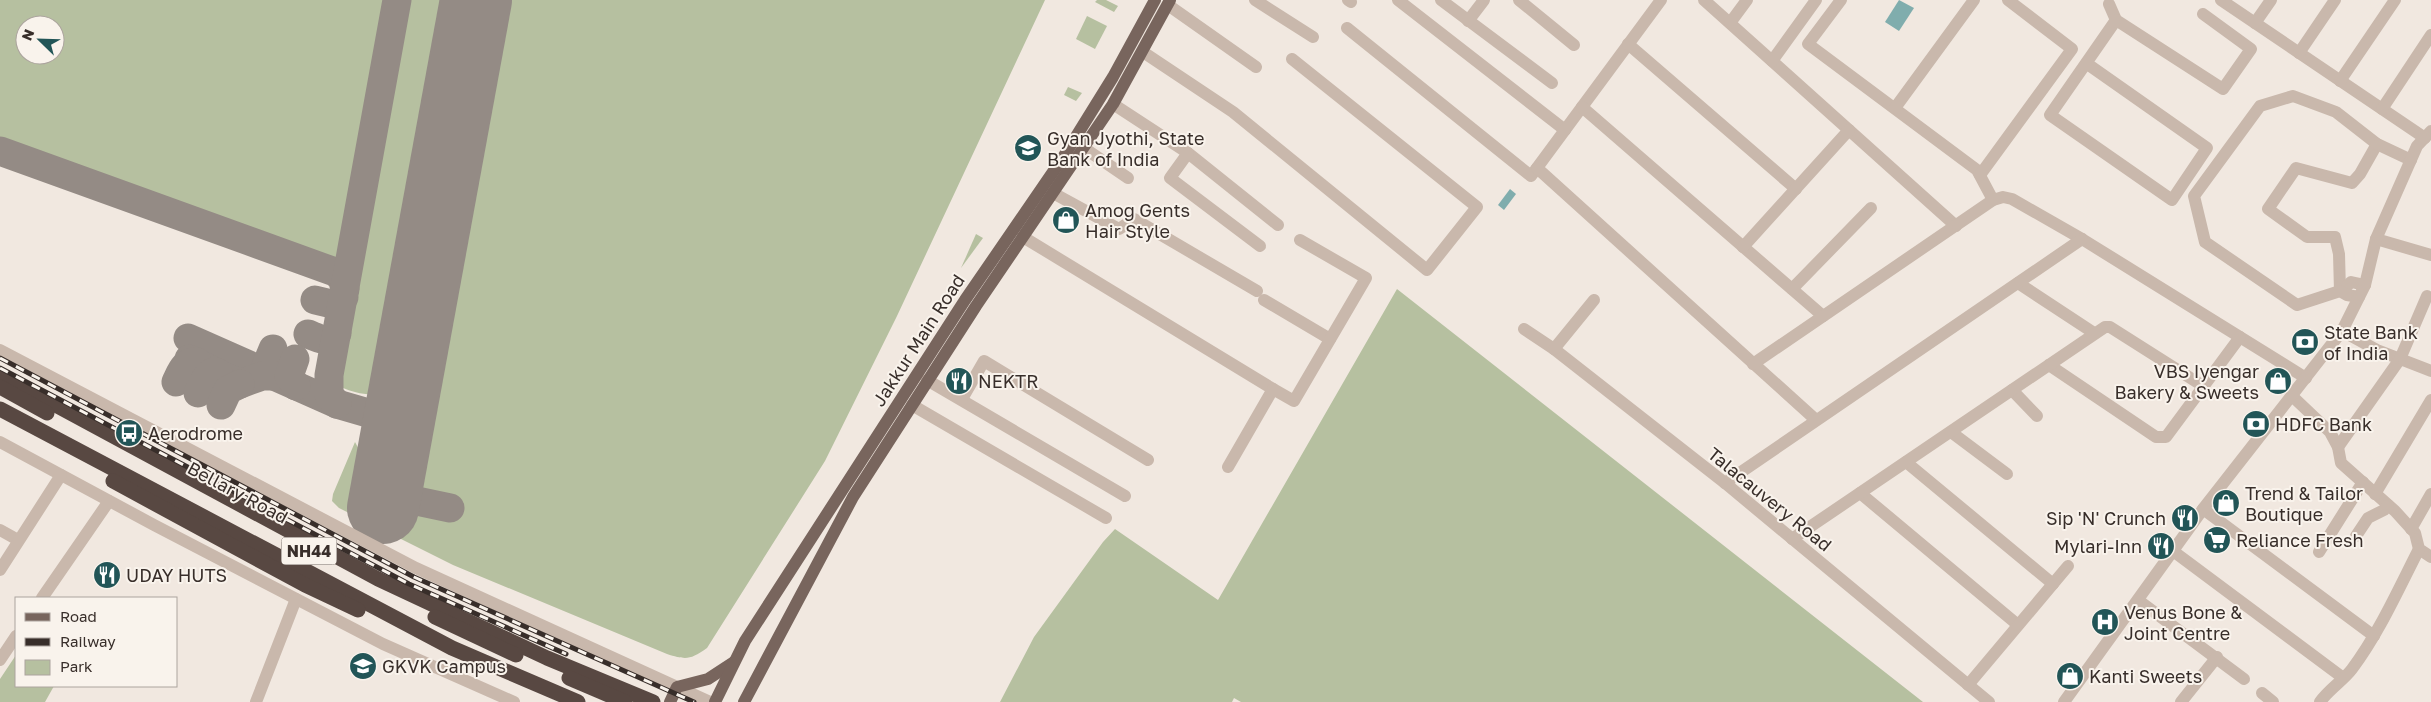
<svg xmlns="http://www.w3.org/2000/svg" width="2431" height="702" font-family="'Golos Text',sans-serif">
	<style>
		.green { fill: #b6c0a0; fill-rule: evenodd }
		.water { fill: #80adad }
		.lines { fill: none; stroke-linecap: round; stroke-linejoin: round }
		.taxiway { stroke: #948b85; stroke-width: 29 }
		.runway { stroke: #948b85; stroke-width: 72 }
		.minor { stroke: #c9b8ac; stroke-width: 12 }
		.major { stroke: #78655d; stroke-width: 12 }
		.highway { stroke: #584842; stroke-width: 15 }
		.rail-casing { stroke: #382e2a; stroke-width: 5 }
		.rail { stroke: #f9f3ec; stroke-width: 3; stroke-dasharray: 9; stroke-linecap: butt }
		.labels { text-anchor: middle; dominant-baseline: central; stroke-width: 4; stroke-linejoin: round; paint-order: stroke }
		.shield { fill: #f9f3ec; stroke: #726964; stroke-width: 1 }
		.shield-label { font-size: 16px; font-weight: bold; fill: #382e2a }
		.poi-label { font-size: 18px; fill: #382e2a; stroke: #f9f3ec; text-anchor: start }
		.street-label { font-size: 18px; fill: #382e2a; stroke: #f9f3ec }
	</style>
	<rect width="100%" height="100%" fill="#f1e8e0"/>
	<g class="green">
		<path d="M0,0H384L338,259L334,263H327L0,143ZM25,25H55V55H25Z"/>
		<path d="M409,0H458L389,385C383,401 355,393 343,388L340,383Z"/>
		<path d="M492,0H1045L897,316L825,461L707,648C690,660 686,660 667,654L453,565L339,508L332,501L333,494L355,442L369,468L368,507L450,521L453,496L409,489L406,487L405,483Z"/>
		<polygon points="1097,0 1106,0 1118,6 1114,12 1095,2"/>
		<polygon points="1087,16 1107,26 1095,49 1076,39"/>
		<polygon points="1068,87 1082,93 1076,101 1064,95"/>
		<polygon points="976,234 983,238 961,268"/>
		<polygon points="1397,289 1923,702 1241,702 1234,698 1232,702 1000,702 1034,637 1103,542 1115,529 1218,600"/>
		<polygon points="16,655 16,686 54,686 45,702 0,702 0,679"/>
	</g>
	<g class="water">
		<polygon points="1899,0 1914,8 1899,31 1885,22"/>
		<polygon points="1510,189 1516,194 1504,210 1498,205"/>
	</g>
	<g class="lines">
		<g class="taxiway">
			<polyline points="0,151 335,272 342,278 345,289"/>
			<polyline points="315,300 336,305 344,297"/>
			<path d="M308,334C319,338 329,345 337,333"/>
			<polyline points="188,338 337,404 392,420 397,419 401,412"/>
			<polyline points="273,349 266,366 269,372 275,376"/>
			<polyline points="189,359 240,384 262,376 275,376"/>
			<polyline points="295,359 289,376 296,386"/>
			<path d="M176,382C181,372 184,361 197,362"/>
			<polyline points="198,393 206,378 211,373 218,373"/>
			<polyline points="337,404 329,395 329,375 397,0"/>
			<polyline points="221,405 228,390 240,384"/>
			<polyline points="388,478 388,487 393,496 450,508"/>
		</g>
		<polyline class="runway" points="383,508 476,0"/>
		<g class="minor">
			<polyline points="1255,0 1313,37"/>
			<polyline points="1348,0 1351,2"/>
			<polyline points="1398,0 1565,130"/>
			<polyline points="1441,0 1552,83"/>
			<polyline points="1519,0 1574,45"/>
			<polyline points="1704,0 1956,226"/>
			<polyline points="1841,0 1808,44 1977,170 1993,200"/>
			<polyline points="2221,0 2425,138"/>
			<polyline points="2109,4 2116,20 2223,89 2251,49 2203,14"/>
			<polyline points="1168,5 1256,67"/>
			<polyline points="1468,21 1484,0"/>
			<polyline points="1730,23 1747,0"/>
			<polyline points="2255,23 2271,0"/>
			<polyline points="1347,28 1531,176 1661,0"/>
			<polyline points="1628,44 1796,189"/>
			<polyline points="1143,52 1233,112 1427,270 1477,207 1292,59"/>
			<polyline points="2299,53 2335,0"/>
			<polyline points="1772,61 1816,0"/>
			<polyline points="2086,63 2207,148 2172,200 2050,115 2116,20"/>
			<polyline points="2340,81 2395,0"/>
			<polyline points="1113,104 1188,153 1278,225"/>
			<polyline points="1582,107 1823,316"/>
			<polyline points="1895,108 1974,0"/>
			<polyline points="2382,109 2431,35"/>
			<polyline points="1084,148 1128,178"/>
			<polyline points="1188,153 1170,178 1260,246"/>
			<polyline points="1537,168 1816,420"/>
			<polyline points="1980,175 2072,49 2008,0"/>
			<polyline points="1053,193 1119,229 1134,219 1257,291"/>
			<polyline points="1023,237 1273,389 1228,467"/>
			<polyline points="2376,239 2431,255"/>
			<polyline points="1743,247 1849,130"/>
			<polyline points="2018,283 2094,333"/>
			<polyline points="1792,289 1871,208"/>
			<polyline points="2340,291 2339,254 2335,237 2307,237 2268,209 2296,168 2352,183 2360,174 2377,144"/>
			<polyline points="2342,291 2351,282 2365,285"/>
			<polyline points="2359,297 2347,295 2340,291 2297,305 2205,242 2194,196 2260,106 2293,96 2336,112 2377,144 2411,160"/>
			<polyline points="1264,300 1330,339"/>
			<polyline points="1524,329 1554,349 1725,483 1989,702"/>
			<polyline points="2342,331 2377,350 2431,371"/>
			<polyline points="1554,349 1594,300"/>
			<polyline points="0,350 416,568 710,702"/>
			<polyline points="1753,364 1993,200 2003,197 2012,199 2082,239 2306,378"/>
			<polyline points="2049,365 2156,437 2166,437 2240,337"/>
			<polyline points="927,380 1125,496"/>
			<polyline points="1273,389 1294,401 1366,278 1300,240"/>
			<polyline points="2012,390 2037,416"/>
			<polyline points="2292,396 2330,432 2338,447 2341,463 2395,511 2415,533 2419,549 2431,557"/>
			<polyline points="962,399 984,361 1148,460"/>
			<polyline points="912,405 1106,518"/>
			<polyline points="1951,432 2007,474"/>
			<polyline points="0,442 154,525 383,644 514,702"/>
			<polyline points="2338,447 2400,359 2427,296"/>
			<polyline points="1906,462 2053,584"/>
			<polyline points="1725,483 2082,239"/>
			<polyline points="1860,493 2018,625"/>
			<polyline points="2375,494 2431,400"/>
			<polyline points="2203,509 2374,636"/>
			<polyline points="2411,529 2431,494"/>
			<polyline points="0,530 18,540"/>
			<polyline points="2356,536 2368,518 2384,510 2388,505"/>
			<polyline points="1792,539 2105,327 2110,327 2203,386"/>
			<polyline points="2173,551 2342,677"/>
			<polyline points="2319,552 2363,482"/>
			<polyline points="0,570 61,475"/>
			<polyline points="42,598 109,501"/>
			<polyline points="2138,600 2244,679"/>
			<polyline points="0,660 16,636"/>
			<polyline points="1968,685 2068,566"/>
			<polyline points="2262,693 2273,702"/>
			<polyline points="256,702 296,599"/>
			<polyline points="2064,702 2203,509 2342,331 2365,285 2376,239 2417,146 2431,131"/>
			<polyline points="2181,702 2217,657"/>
			<path d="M2320,702C2329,689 2343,681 2352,669C2379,633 2398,590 2419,549"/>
		</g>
		<g class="major">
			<polyline points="670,702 677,687 708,679 734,662"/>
			<polyline points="715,702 745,641 965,300 1064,156 1113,77 1155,0"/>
			<polyline points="744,702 853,497 976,306 1113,104 1170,0"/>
		</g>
		<g class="highway">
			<polyline points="0,375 378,579 547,658 653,702"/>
			<polyline points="0,387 47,413"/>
			<polyline points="0,409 452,648 578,702"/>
			<polyline points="113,481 305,585 358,610"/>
			<polyline points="435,617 516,655"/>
			<polyline points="569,678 625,702"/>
		</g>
		<g class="rail-casing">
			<g id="rail">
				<polyline points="0,358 414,577 694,702"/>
				<polyline points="0,368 409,584 566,654"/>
			</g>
		</g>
		<use href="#rail" class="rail"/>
	</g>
	<defs>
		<g id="university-disc" transform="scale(1.4375)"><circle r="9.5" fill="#225557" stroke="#f9f3ec"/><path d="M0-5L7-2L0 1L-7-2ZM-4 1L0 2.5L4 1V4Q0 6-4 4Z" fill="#fff"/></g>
		<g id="shop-disc" transform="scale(1.4375)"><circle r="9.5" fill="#225557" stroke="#f9f3ec"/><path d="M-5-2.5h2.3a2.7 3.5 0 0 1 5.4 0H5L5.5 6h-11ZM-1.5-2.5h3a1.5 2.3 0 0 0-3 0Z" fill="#fff"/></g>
		<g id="bank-disc" transform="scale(1.4375)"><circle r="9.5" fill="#225557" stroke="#f9f3ec"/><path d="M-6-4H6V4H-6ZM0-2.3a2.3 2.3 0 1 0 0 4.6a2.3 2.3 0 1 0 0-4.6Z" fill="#fff"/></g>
		<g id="restaurant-disc" transform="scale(1.4375)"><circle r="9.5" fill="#225557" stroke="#f9f3ec"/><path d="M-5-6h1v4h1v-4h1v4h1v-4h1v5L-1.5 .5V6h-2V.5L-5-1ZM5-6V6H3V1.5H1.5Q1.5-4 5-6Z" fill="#fff"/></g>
		<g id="bus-disc" transform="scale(1.4375)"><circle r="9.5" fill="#225557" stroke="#f9f3ec"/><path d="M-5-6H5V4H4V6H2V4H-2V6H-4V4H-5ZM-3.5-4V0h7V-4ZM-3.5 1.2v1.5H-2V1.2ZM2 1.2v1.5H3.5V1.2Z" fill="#fff"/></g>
		<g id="supermarket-disc" transform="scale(1.4375)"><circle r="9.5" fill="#225557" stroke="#f9f3ec"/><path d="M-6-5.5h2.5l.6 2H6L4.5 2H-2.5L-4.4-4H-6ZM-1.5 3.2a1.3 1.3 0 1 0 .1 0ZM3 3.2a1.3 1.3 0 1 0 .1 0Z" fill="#fff"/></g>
		<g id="hospital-disc" transform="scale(1.4375)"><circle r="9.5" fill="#225557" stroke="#f9f3ec"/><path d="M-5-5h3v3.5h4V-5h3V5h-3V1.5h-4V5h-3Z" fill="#fff"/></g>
	</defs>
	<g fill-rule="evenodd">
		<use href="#university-disc" x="1028" y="148"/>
		<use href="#shop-disc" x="1066" y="220"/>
		<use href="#bank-disc" x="2305" y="342"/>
		<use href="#restaurant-disc" x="959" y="381"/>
		<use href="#shop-disc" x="2278" y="381"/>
		<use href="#bank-disc" x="2256" y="424"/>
		<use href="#bus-disc" x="129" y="433"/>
		<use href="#shop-disc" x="2226" y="503"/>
		<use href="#restaurant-disc" x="2185" y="518"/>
		<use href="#supermarket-disc" x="2217" y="540"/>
		<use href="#restaurant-disc" x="2161" y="546"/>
		<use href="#restaurant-disc" x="107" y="575"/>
		<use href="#hospital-disc" x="2105" y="622"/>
		<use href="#university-disc" x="363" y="666"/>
		<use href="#shop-disc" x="2070" y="676"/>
	</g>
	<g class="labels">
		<rect class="shield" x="281.5" y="537.5" width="55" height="27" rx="4"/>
		<g class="shield-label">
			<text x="309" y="551">NH44</text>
		</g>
		<g class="poi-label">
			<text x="1047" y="138">Gyan Jyothi, State<tspan x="1047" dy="21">Bank of India</tspan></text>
			<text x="1085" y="210">Amog Gents<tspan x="1085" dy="21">Hair Style</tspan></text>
			<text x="2324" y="332">State Bank<tspan x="2324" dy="21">of India</tspan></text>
			<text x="2259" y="371" text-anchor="end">VBS Iyengar<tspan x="2259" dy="21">Bakery &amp; Sweets</tspan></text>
			<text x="978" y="381">NEKTR</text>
			<text x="2275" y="424">HDFC Bank</text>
			<text x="148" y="433">Aerodrome</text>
			<text x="2245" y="493">Trend &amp; Tailor<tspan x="2245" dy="21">Boutique</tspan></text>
			<text x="2166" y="518" text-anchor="end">Sip 'N' Crunch</text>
			<text x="2236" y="540">Reliance Fresh</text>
			<text x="2142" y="546" text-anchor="end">Mylari-Inn</text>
			<text x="126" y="575">UDAY HUTS</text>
			<text x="2124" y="612">Venus Bone &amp;<tspan x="2124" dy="21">Joint Centre</tspan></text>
			<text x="382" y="666">GKVK Campus</text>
			<text x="2089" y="676">Kanti Sweets</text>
		</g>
		<g class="street-label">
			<text transform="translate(918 340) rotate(-57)">Jakkur Main Road</text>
			<text transform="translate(238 492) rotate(28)">Bellary Road</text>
			<text transform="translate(1770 499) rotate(39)">Talacauvery Road</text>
		</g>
	</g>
	<rect x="15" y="597" width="162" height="90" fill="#f9f3ec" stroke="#aca49e"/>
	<rect x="25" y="613" width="25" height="8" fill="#78655d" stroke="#aca49e"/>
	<text x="60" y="622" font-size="15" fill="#382e2a">Road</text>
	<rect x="25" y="638" width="25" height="8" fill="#382e2a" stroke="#aca49e"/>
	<text x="60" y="647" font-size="15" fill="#382e2a">Railway</text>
	<rect x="25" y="660" width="25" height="15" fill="#b6c0a0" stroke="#aca49e"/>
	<text x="60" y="672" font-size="15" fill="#382e2a">Park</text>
	<g transform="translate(40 40) rotate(293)"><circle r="24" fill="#f9f3ec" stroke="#aca49e"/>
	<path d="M0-4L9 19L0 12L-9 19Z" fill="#225557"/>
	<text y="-8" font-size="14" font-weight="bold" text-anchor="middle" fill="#382e2a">N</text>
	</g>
</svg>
